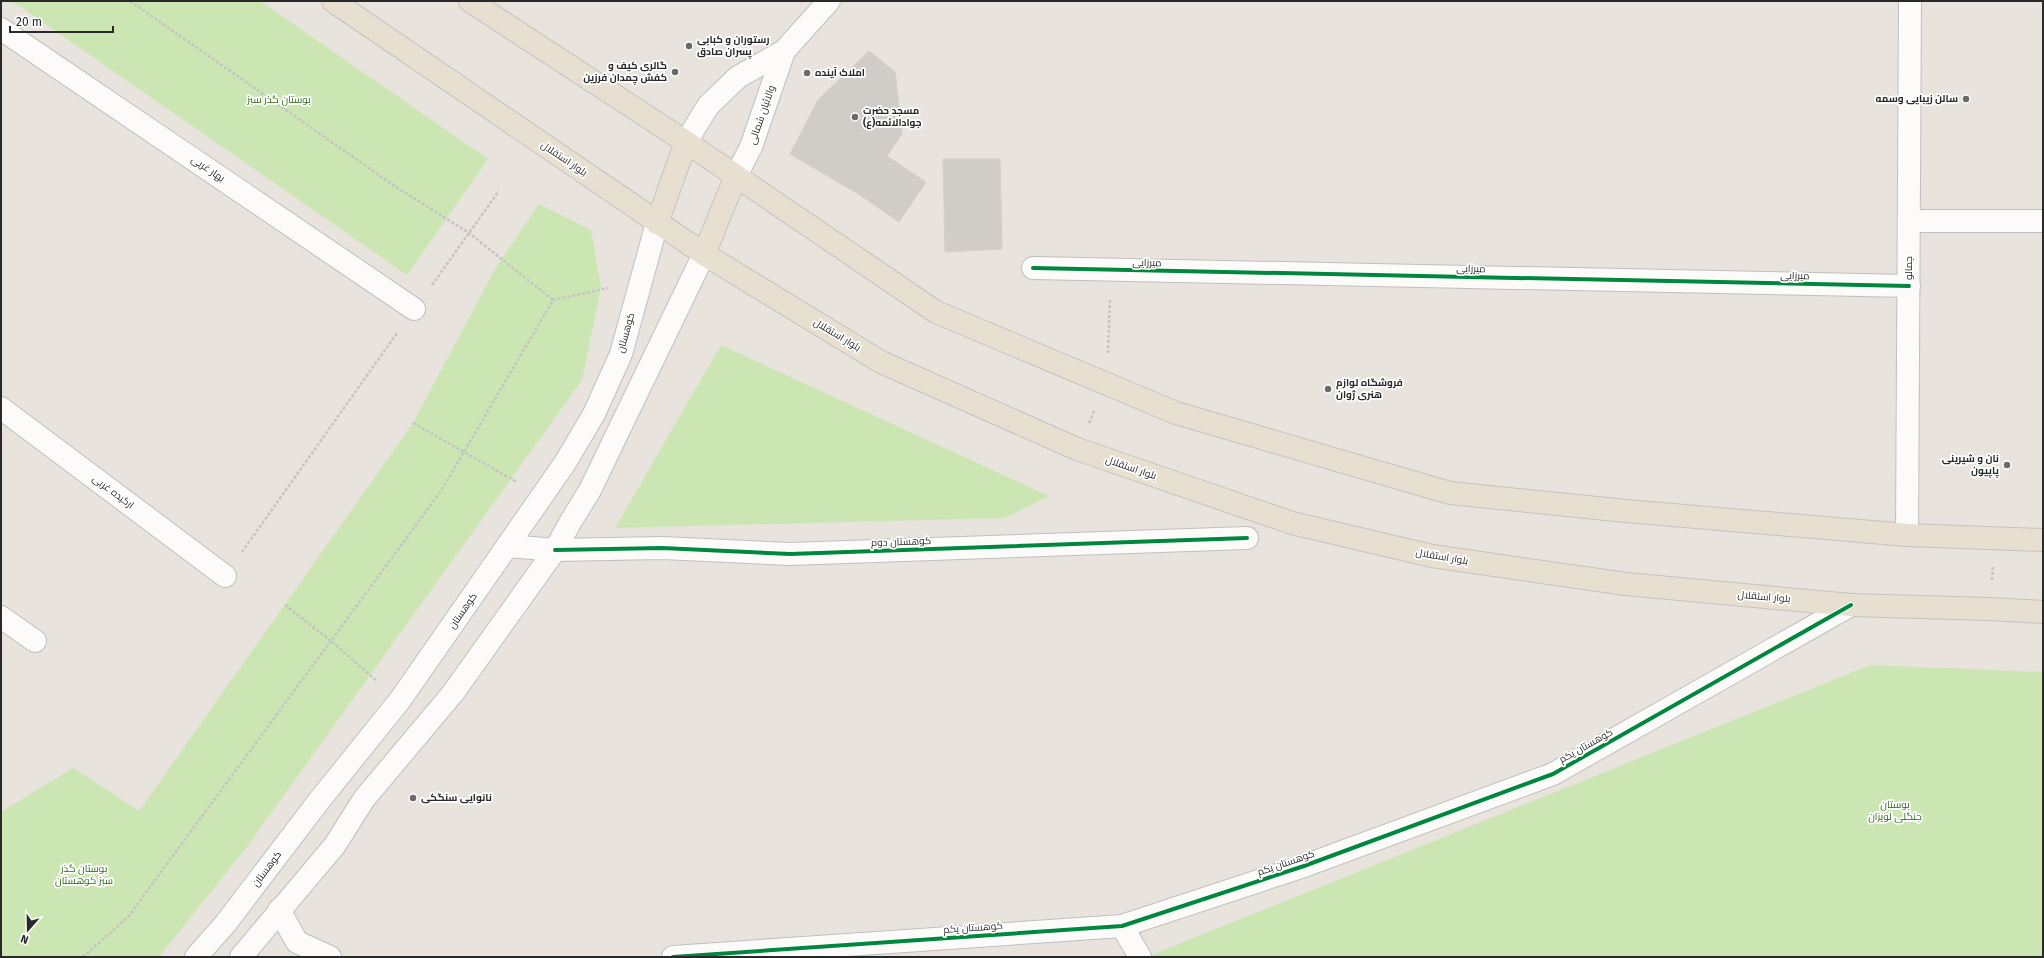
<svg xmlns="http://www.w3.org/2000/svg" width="2044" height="958" font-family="'Fira Sans',Cairo,sans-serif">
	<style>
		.green { fill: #cce6b3 }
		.building { fill: #d0cdc8; stroke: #d3cfca }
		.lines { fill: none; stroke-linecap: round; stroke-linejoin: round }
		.street-casing { stroke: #c1bfbf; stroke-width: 24 }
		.secondary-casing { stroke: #c1bfbf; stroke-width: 24 }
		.primary-casing { stroke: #c4c2c0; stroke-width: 24 }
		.path { stroke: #c4c4c3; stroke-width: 2.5; stroke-dasharray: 3 2; stroke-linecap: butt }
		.street { stroke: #fcfbfa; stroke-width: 22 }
		.secondary { stroke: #fcfbfa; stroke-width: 22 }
		.primary { stroke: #e7e0d1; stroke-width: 22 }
		.cycleway-casing { stroke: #fff; stroke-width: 6 }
		.cycleway { stroke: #00873e; stroke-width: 4 }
		.poi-dot { fill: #6c6a68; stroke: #fff; stroke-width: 1.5 }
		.labels { text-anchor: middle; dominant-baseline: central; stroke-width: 3.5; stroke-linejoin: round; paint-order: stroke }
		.poi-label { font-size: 10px; font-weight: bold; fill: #292929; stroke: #fff; text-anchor: start }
		.park-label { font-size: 10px; fill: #2d6b14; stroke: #fff }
		.street-label { font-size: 10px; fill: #292929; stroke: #fff }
	</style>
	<rect width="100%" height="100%" fill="#e8e3dd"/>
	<g class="green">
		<polygon points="12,1 260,1 488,159 407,275"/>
		<polygon points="539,204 591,230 601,287 582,380 246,848 159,957 1,957 1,812 73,768 139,811 413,423 495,269"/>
		<polygon points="721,345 1049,496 1005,518 615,528"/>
		<polygon points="1870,665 2043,672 2043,957 1140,957 1149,956"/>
	</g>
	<g class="building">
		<polygon points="869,51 895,72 902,134 860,195 790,154 818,100"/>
		<polygon points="887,156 926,182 899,222 860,195"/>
		<polygon points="943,159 1000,159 1002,249 945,252"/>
	</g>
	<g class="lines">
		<g class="street-casing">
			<g id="street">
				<polyline points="1,29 414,309"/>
				<polyline points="1909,221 2043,221"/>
				<polyline points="1033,268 1909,286"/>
				<polyline points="1,408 225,576"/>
				<polyline points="1907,535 1910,1"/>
				<polyline points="555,550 662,548 790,554 1247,538"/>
				<polyline points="1,617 35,641"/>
				<polyline points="279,910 297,942 330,957"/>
				<polyline points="1122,926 1140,957"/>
				<polyline points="673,957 1122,926 1304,866 1553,774 1851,605"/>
			</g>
		</g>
		<g class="secondary-casing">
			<g id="secondary">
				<polyline points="686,142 708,106 738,77 784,51 829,1"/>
				<polyline points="736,176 751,147 784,51"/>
				<polyline points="509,546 555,550"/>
				<polyline points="196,957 226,923 318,802 400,700 565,463 594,414 621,354 657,223"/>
				<polyline points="241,957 335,845 364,799 453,693 555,550 571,521 590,490 704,254"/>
			</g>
		</g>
		<g class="primary-casing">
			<g id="primary">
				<polyline points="333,1 704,254 881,362 1077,449 1292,523 1432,556 1626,584 1851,605 1989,609 2043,612"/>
				<polyline points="470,1 686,142 936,312 1176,413 1450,493 1626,511 1907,535 2043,540"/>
				<polyline points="657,223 686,142"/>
				<polyline points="704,254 736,176"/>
			</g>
		</g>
		<g class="path">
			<polyline points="130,1 396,187 469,233 553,300"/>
			<polyline points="432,285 499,191"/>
			<polyline points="1108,353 1110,298"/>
			<polyline points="413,423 517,482"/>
			<polyline points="1089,423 1094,411"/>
			<polyline points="242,552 397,333"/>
			<polyline points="1992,580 1993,567"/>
			<polyline points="285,605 331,641 377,681"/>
			<polyline points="83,957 128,917 441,491 553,300 608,288"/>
		</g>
		<use href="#street" class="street"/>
		<use href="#secondary" class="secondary"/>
		<use href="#primary" class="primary"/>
		<g class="cycleway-casing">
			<g id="cycleway">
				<polyline points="1033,268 1909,286"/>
				<polyline points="555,550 662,548 790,554 1247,538"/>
				<polyline points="673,957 1122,926 1304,866 1553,774 1851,605"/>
			</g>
		</g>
		<use href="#cycleway" class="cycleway"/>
	</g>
	<g class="poi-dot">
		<circle cx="689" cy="46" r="4"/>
		<circle cx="675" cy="72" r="4"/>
		<circle cx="807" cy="73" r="4"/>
		<circle cx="1966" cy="99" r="4"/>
		<circle cx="855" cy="117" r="4"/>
		<circle cx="1328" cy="389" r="4"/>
		<circle cx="2007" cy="465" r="4"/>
		<circle cx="413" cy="798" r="4"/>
	</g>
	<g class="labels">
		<g class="poi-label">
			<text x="697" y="40">رستوران و کبابی<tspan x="697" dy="12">پسران صادق</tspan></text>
			<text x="667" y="66" text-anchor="end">گالری کیف و<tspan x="667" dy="12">کفش چمدان فرزین</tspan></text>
			<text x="815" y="73">املاک آینده</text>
			<text x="1958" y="99" text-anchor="end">سالن زیبایی وسمه</text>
			<text x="863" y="111">مسجد حضرت<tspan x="863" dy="12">جوادالائمه(ع)</tspan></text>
			<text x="1336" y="383">فروشگاه لوازم<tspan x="1336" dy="12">هنری ژوان</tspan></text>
			<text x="1999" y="459" text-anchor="end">نان و شیرینی<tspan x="1999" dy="12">پاپیون</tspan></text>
			<text x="421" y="798">نانوایی سنگکی</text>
		</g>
		<g class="park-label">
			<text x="279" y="100">بوستان گذر سبز</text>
			<text x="1895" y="805">بوستان<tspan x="1895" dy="12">جنگلی لویزان</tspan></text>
			<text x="84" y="869">بوستان گذر<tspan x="84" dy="12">سبز کوهستان</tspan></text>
		</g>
		<g class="street-label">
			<text transform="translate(762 115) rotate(-71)">والائیان شمالی</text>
			<text transform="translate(564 159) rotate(34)">بلوار استقلال</text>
			<text transform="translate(208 169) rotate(34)">بهار غربی</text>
			<text transform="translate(1147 263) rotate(1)">میرزایی</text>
			<text transform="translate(1909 268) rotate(-90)">جمالو</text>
			<text transform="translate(1471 269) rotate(1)">میرزایی</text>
			<text transform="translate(1795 276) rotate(1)">میرزایی</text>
			<text transform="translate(626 333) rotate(-74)">کوهستان</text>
			<text transform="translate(837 335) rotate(31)">بلوار استقلال</text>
			<text transform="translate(1131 468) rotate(19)">بلوار استقلال</text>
			<text transform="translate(113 492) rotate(37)">ارکیده غربی</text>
			<text transform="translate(901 542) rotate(-2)">کوهستان دوم</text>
			<text transform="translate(1442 557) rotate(10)">بلوار استقلال</text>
			<text transform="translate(1764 597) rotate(5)">بلوار استقلال</text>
			<text transform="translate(463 611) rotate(-55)">کوهستان</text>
			<text transform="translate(1586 746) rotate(-29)">کوهستان یکم</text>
			<text transform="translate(1286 863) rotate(-19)">کوهستان یکم</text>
			<text transform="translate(267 869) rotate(-53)">کوهستان</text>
			<text transform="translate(973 928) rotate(-4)">کوهستان یکم</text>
		</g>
	</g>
	<rect width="2044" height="958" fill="none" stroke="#292929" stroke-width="4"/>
	<g transform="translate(28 930) rotate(200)" stroke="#ffffff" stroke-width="3" paint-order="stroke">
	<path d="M0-3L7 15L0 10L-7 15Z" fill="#292929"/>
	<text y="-6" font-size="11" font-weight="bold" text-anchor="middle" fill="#292929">N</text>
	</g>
	<path d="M10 26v6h103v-6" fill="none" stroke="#292929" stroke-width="2"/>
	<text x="16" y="26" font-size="12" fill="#292929" stroke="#ffffff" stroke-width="3" paint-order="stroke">20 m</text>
</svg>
